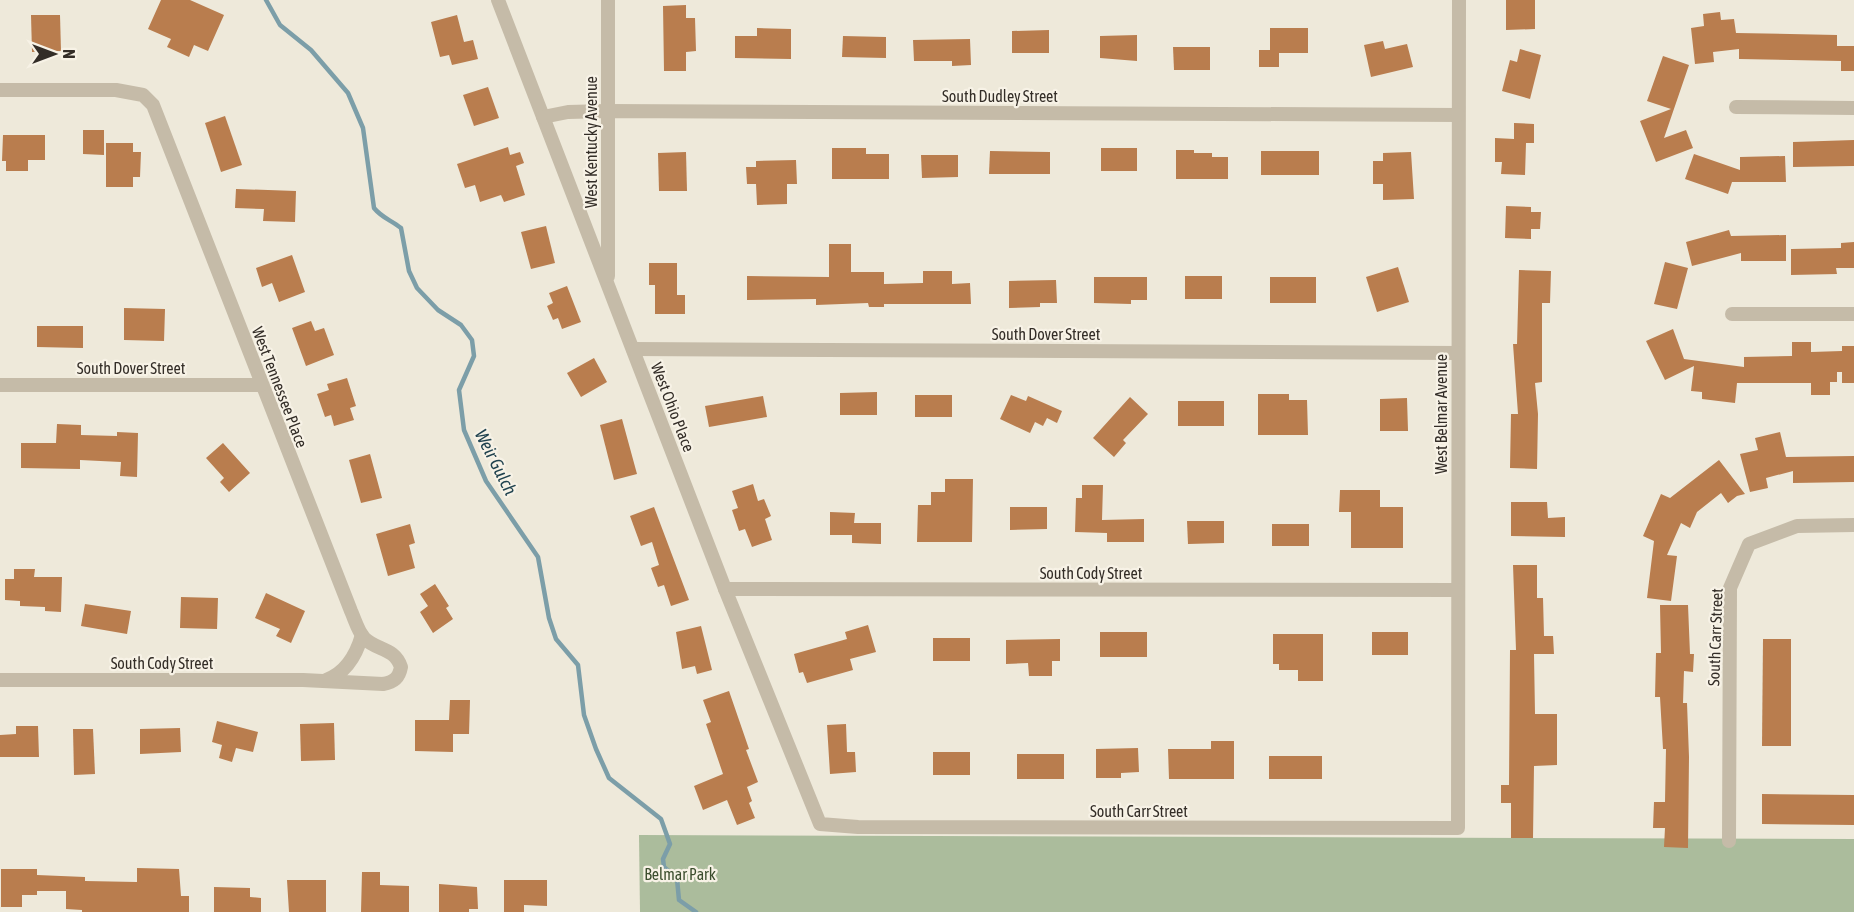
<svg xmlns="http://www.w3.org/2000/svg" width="1854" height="912" font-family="'Asap Condensed',sans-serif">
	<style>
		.green { fill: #abbc9c }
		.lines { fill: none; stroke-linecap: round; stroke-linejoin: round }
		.stream { stroke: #7c9ea8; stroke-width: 4.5 }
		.building { fill: #b97d4e }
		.minor { stroke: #c5bba8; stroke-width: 14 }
		.labels { text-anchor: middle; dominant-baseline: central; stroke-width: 4.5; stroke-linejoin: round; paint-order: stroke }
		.street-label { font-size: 16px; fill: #332d27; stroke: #f7f2e6 }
		.park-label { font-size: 16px; fill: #3c4e2e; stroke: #f7f2e6 }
		.water-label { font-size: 18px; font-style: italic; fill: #21434f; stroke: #f7f2e6 }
	</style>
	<rect width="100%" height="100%" fill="#eee9da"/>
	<polygon class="green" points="639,835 1854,839 1854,912 640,912"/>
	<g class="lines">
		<path class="stream" d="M266,0L280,25L311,50L348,93L363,128L374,208C382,218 391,220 401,228L409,271L417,288L438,310L461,325L472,340L474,356L459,390L464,430L486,481L538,557L549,618L556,639L578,665L584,715L596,749L609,778L661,819L670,844L663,859L664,867L677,879L679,900L696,912"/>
	</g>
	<g class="building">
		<polygon points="161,0 190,0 224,15 208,51 194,45 189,57 167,47 171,39 148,29"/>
		<polygon points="1506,0 1535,0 1535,29 1506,30"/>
		<polygon points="686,5 686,18 695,18 696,51 686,52 686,71 664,71 663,6"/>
		<polygon points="1720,12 1721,20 1734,19 1736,33 1837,35 1837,46 1854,46 1854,71 1841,71 1841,61 1739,59 1739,49 1713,52 1714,62 1695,64 1691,28 1704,26 1703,14"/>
		<polygon points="31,15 60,15 61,51 32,52"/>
		<polygon points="457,15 464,42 473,40 478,59 452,65 449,55 440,57 431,22"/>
		<polygon points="757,28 791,29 791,59 735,58 735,36 757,36"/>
		<polygon points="1270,28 1308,28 1308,53 1279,53 1279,67 1259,67 1259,50 1270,50"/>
		<polygon points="1049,30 1049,53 1012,53 1012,31"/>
		<polygon points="1137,35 1137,61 1100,58 1100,36"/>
		<polygon points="843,36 886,37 886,58 842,57"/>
		<polygon points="970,39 971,65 952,66 952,61 914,61 913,40"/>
		<polygon points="1383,41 1385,49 1407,44 1413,67 1371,77 1364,45"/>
		<polygon points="1173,47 1210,47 1210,70 1174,70"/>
		<polygon points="1520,49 1541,55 1530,99 1502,91 1510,60 1517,62"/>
		<polygon points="1663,56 1689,65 1664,138 1686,130 1693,148 1656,162 1640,121 1671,109 1647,101"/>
		<polygon points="488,87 499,118 474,126 463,95"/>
		<polygon points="225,116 242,165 221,172 205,123"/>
		<polygon points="1514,123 1534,124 1534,143 1526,143 1525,175 1501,174 1502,162 1495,162 1495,138 1514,139"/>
		<polygon points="83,130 104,130 104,155 83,154"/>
		<polygon points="3,135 45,135 45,160 28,160 28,171 6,171 6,161 2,161"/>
		<polygon points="1854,140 1854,166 1793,167 1793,142"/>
		<polygon points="106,143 133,143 133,152 141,152 140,177 133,177 133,187 106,187"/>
		<polygon points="508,147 510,155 520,152 524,163 516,166 525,195 504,202 501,195 480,202 475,185 465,188 457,164"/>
		<polygon points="832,148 866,148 866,154 889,154 889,179 832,179"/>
		<rect x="1101" y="148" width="36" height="23"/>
		<polygon points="1176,150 1194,150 1194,153 1212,153 1212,157 1228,157 1228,179 1176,179"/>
		<polygon points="990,151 1050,152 1050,174 989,174"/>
		<rect x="1261" y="151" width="58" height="24"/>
		<polygon points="686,152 687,191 659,191 658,153"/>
		<polygon points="1411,152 1414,199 1383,200 1383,184 1373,184 1373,161 1383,161 1383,153"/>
		<polygon points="1694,154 1740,170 1740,157 1785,156 1786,182 1732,182 1728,194 1685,179"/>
		<polygon points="921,155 958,155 958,177 922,178"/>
		<polygon points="796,160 797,184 787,184 787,204 757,205 756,184 747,184 746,167 756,167 756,161"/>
		<polygon points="236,189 296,191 295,222 263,221 264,209 235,208"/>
		<polygon points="1506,206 1531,207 1531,212 1541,212 1540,229 1531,229 1531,239 1505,238"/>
		<polygon points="546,226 555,263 531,269 521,232"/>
		<polygon points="1729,230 1731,236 1786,235 1786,261 1741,261 1741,253 1692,266 1686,242"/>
		<polygon points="1854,242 1854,268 1836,268 1837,274 1791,275 1791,249 1841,248 1841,243"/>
		<polygon points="829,244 851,244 851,272 884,272 884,284 923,283 923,271 952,271 952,284 970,283 971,304 884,304 884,307 869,307 868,303 816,305 816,299 747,300 747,276 829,277"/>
		<polygon points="292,255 305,292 279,302 272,283 262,287 256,268"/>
		<polygon points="1665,262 1688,268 1677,309 1654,304"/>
		<polygon points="649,263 677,263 677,295 685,295 685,314 655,314 655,285 649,285"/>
		<polygon points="1398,267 1409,302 1377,312 1366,277"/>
		<polygon points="1519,270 1551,271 1550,303 1542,303 1542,382 1535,383 1538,414 1537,469 1510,468 1511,414 1518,414 1513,344 1517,344"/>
		<rect x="1185" y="276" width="37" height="23"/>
		<polygon points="1094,277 1147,277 1147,300 1131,300 1131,304 1094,303"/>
		<rect x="1270" y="277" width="46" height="26"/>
		<polygon points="1056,280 1057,303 1040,303 1040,307 1009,308 1009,281"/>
		<polygon points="567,286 581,322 562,329 558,318 553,320 547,306 553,303 549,293"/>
		<polygon points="124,308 165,309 164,341 124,340"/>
		<polygon points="311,321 315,331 324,328 334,355 306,366 292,328"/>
		<polygon points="37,326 83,326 83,348 37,347"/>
		<polygon points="1673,329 1684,359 1744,367 1744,357 1792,356 1792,342 1811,342 1811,352 1842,351 1842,346 1854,346 1854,383 1842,383 1842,372 1837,372 1837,382 1830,382 1830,395 1811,395 1811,383 1737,383 1735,403 1702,399 1702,392 1691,391 1694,366 1665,380 1646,341"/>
		<polygon points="594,358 607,382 581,397 567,373"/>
		<polygon points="347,378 356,406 350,408 354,420 334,426 331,415 325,417 317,394 329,390 327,384"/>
		<polygon points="877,392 877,415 840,415 840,393"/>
		<polygon points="1258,394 1289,394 1289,400 1307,400 1308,435 1258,435"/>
		<rect x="915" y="395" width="37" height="22"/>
		<polygon points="1011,395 1026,401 1028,396 1062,411 1057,423 1047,418 1043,426 1035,422 1030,433 1000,419"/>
		<polygon points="763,396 767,417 709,427 705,406"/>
		<polygon points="1130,397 1148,414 1123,440 1126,443 1114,457 1093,438"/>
		<polygon points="1407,398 1408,431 1380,431 1380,399"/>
		<rect x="1178" y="401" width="46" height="25"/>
		<polygon points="622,419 637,474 614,480 600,425"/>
		<polygon points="57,424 81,425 81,435 117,436 117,432 138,433 137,477 120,476 121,462 80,460 80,469 21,468 21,443 56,443"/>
		<polygon points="1780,432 1786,457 1854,456 1854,482 1793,483 1793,471 1766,478 1768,488 1750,492 1740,454 1758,450 1755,438"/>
		<polygon points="223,443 250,473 229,492 220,482 224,478 206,458"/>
		<polygon points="370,454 382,498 361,503 349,460"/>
		<polygon points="1719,460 1745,494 1737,496 1728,503 1721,493 1697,512 1690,528 1681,523 1667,555 1677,556 1671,601 1647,598 1654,541 1643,536 1661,494 1670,498"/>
		<polygon points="945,479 973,479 972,542 917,542 918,505 931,505 931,492 945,492"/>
		<polygon points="753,484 758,501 764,499 771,516 765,519 772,540 752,547 745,529 739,531 732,510 738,508 732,491"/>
		<polygon points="1082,485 1103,485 1102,520 1144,519 1144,542 1107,542 1107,533 1075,532 1076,498 1082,498"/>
		<polygon points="1340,490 1380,490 1380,507 1403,507 1403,548 1351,548 1351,512 1339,512"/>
		<polygon points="1511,502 1547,502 1548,518 1565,517 1565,537 1511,536"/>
		<polygon points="654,507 689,600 671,606 664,585 658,587 651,568 659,565 652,542 641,546 630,516"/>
		<polygon points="1010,507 1047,507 1047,529 1010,530"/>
		<polygon points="830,512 855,513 854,523 881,523 881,544 852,543 852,535 830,535"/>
		<polygon points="1187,521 1224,521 1224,543 1188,544"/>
		<polygon points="410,524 415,543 409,545 415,568 388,576 376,534"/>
		<rect x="1272" y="524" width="37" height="22"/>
		<polygon points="1513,565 1537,565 1537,598 1543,598 1544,636 1553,636 1554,654 1534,654 1535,714 1557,714 1557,765 1534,766 1533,838 1511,838 1511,803 1501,803 1501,785 1509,785 1510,650 1516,650"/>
		<polygon points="14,569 35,569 34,577 62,577 61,612 45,611 45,607 20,606 20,601 5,600 5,579 14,579"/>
		<polygon points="435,584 449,606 446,608 453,619 433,633 420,612 428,606 420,594"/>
		<polygon points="266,593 305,611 291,643 276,636 280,629 255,618"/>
		<polygon points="181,597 218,598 217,629 180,628"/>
		<polygon points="85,604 131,611 127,634 81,626"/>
		<polygon points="1660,605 1688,605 1690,654 1694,654 1693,672 1684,671 1683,703 1687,703 1689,757 1688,848 1664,847 1665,828 1653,828 1654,802 1665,802 1666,749 1663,749 1660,697 1655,697 1656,653 1661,653"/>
		<polygon points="868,625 876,652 850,659 853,670 807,683 803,672 799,673 794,654 847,639 845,632"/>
		<polygon points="701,626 712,670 697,674 695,666 682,669 676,632"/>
		<rect x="1100" y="632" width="47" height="25"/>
		<rect x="1372" y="632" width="36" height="23"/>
		<polygon points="1273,634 1323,634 1323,681 1298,681 1298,670 1279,670 1279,664 1273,664"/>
		<rect x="933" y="638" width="37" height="23"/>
		<polygon points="1060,639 1060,661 1052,661 1052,676 1029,676 1028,663 1006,664 1006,640"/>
		<polygon points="1763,639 1791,639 1791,746 1762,746"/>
		<polygon points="729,691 749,749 746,750 758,782 747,787 752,801 749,803 755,818 737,825 727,800 703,810 694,786 723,774 706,724 711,722 703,700"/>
		<polygon points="450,700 470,700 469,734 453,734 453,752 415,751 415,720 449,720"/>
		<polygon points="217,721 258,732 253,752 236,748 232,762 219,758 222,745 212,742"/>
		<polygon points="334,723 335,760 301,761 300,724"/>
		<polygon points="846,724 847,752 855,752 856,772 830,774 827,725"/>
		<polygon points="16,726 38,726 39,757 0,757 0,735 16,734"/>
		<polygon points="180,728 181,752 140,754 140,729"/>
		<polygon points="73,729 93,729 95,774 74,775"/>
		<polygon points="1211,741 1234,741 1234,779 1169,779 1168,749 1211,749"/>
		<polygon points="1138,748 1139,772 1121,773 1121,778 1096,778 1096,749"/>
		<rect x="933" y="752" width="37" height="23"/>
		<rect x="1017" y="754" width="47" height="25"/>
		<rect x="1269" y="756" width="53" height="23"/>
		<polygon points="1762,794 1854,795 1854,825 1762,824"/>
		<polygon points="137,868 179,869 181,896 189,896 189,912 82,912 82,910 66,909 66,891 37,891 37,895 22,895 22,907 1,907 1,869 37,869 37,875 85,877 85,881 137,882"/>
		<polygon points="362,872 380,872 380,885 409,886 409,912 361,912"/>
		<polygon points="287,880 326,880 326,912 289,912"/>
		<polygon points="504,880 547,880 547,906 524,905 524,912 504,912"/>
		<polygon points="439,884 477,887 478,909 469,909 469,912 439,912"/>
		<polygon points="214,887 250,888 250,897 261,898 261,912 214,912"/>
	</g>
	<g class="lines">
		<g class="minor">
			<polyline points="498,0 725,589 820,824 858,827 1458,828 1459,0"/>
			<path d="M0,90H116L143,95L153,105L351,611C355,620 358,631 364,638C377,651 394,647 401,667C399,678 394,682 383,684L303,680H0"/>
			<polyline points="1736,107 1854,108"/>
			<polyline points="543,117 568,112 607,111 1458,115"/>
			<polyline points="608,276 608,0"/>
			<polyline points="1732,314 1854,314"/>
			<polyline points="633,349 1458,353"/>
			<polyline points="0,385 261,385"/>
			<polyline points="725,589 1458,590"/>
			<path d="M326,680C346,673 356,656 362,635"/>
			<polyline points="1729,841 1730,588 1749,544 1797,526 1854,525"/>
		</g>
	</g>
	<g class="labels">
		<g class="street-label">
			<text x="1000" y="96">South Dudley Street</text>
			<text transform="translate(591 142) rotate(-90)">West Kentucky Avenue</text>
			<text x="1046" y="334">South Dover Street</text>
			<text x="131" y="368">South Dover Street</text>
			<text transform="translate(280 387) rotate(69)">West Tennessee Place</text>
			<text transform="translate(673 407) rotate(69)">West Ohio Place</text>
			<text transform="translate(1441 414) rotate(-90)">West Belmar Avenue</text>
			<text x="1091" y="573">South Cody Street</text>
			<text transform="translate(1715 637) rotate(-88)">South Carr Street</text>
			<text x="162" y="663">South Cody Street</text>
			<text x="1139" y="811">South Carr Street</text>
		</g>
		<g class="park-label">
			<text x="680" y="874">Belmar Park</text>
		</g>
		<g class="water-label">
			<text transform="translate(496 462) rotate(63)">Weir Gulch</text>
		</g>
	</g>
	<g transform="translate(54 54) rotate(90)" stroke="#f7f2e6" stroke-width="4.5" paint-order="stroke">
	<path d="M0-4.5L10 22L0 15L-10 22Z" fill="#332d27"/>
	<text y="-9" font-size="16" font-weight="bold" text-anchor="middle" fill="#332d27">N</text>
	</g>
</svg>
